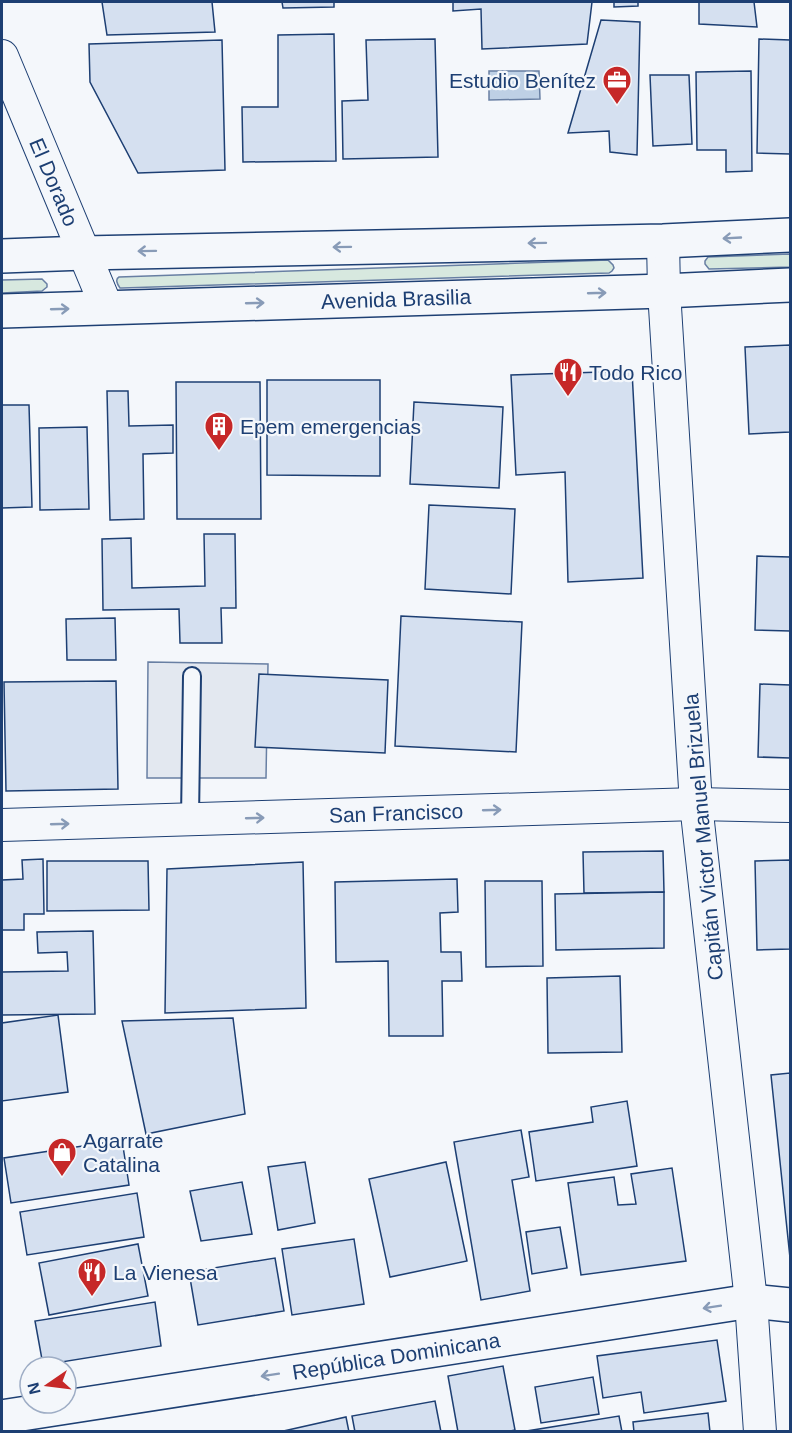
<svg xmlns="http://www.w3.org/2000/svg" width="792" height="1433" font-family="Helvetica,sans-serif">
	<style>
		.green { fill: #d7e8df; stroke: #687fa3; stroke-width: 1.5 }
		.parking { fill: #e3e8f0; stroke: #687fa3; stroke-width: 1.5 }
		.water { fill: #bed0e5; stroke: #687fa3; stroke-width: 1.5 }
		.building { fill: #d5e0f0; stroke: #1d3f73; stroke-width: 1.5 }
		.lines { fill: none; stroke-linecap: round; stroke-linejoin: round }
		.service-casing { stroke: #1d3f73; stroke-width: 20 }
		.minor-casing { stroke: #1d3f73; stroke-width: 34 }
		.tertiary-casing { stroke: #1d3f73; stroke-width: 36 }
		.primary-casing { stroke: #1d3f73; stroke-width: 36 }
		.service { stroke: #f4f7fb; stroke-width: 16 }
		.minor { stroke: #f4f7fb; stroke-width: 32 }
		.tertiary { stroke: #f4f7fb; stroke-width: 33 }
		.primary { stroke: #f4f7fb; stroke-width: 33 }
		.oneway { stroke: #889bb7 }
		.labels { text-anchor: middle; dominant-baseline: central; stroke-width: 4.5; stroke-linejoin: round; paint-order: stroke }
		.poi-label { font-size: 21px; fill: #1d3f73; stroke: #f4f7fb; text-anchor: start }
		.street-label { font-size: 21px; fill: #1d3f73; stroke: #f4f7fb }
	</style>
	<rect width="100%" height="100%" fill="#f4f7fb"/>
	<g class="green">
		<polygon points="790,254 790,267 709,269 705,264 705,261 708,257"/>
		<path d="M608,260L613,265L614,268L612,271L609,273L122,288H120C117,284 115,279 119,277Z"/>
		<polygon points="42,279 47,284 47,287 42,291 2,293 2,280"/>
	</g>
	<polygon class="parking" points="148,662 268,664 266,778 147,778"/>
	<polygon class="water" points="489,71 539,71 540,99 489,100"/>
	<g class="building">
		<polygon points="102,2 212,2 215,32 107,35"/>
		<polygon points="282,2 334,2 334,7 283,8"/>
		<polygon points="453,2 592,2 587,44 482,49 481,9 453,11"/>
		<polygon points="614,2 638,2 638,6 614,7"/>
		<polygon points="699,2 754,2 757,27 699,24"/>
		<polygon points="601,20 640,22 637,155 610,152 609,131 568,133"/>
		<polygon points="334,34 336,161 243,162 242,107 278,107 278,35"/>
		<polygon points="435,39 438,157 343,159 342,101 368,100 366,40"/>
		<polygon points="759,39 790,40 790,154 757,153"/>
		<polygon points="222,40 225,170 138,173 90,82 89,44"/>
		<polygon points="751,71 752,171 726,172 726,150 697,150 696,72"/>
		<polygon points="650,75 689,75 692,144 653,146"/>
		<polygon points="790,345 790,432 749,434 745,347"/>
		<polygon points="632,371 643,578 568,582 565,472 516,475 511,375"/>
		<polygon points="267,380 380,380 380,476 267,475"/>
		<polygon points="176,382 260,382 261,519 177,519"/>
		<polygon points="107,391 128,391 129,426 173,425 173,453 143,454 144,519 110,520"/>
		<polygon points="414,402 503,407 499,488 410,484"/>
		<polygon points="2,405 29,405 32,507 2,508"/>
		<polygon points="87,427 89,509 40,510 39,428"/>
		<polygon points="429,505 515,509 511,594 425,589"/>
		<polygon points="204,534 235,534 236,608 221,608 222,643 180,643 179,609 103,610 102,539 131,538 132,588 205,586"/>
		<polygon points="757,556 790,557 790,631 755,630"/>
		<polygon points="401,616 522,622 516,752 395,746"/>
		<polygon points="115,618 116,660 67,660 66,619"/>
		<polygon points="259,674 388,680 385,753 255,747"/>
		<polygon points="116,681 118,789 6,791 4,682"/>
		<polygon points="760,684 790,685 790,758 758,757"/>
		<polygon points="663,851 664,892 584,893 583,852"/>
		<polygon points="43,859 44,914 24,914 24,930 2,930 2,880 23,879 22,860"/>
		<polygon points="790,860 790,949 757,950 755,861"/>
		<polygon points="47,861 148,861 149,910 47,911"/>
		<polygon points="303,862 306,1008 165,1013 167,869"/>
		<polygon points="457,879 458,912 440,913 441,952 461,952 462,981 442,981 443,1036 389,1036 388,961 336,962 335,882"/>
		<polygon points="485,881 542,881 543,966 486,967"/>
		<polygon points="664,892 664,948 556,950 555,894"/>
		<polygon points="93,931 95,1014 2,1015 2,972 68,971 67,952 38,953 37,932"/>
		<polygon points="620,976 622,1052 548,1053 547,978"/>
		<polygon points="58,1015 68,1092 2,1101 2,1023"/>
		<polygon points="233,1018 245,1114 146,1134 122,1021"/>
		<polygon points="790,1073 790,1258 771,1075"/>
		<polygon points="627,1101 637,1166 536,1181 529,1132 593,1122 591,1107"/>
		<polygon points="521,1130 529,1177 512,1180 530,1291 481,1300 454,1142"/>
		<polygon points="122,1140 129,1185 11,1203 4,1158"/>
		<polygon points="305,1162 315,1223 278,1230 268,1167"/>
		<polygon points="446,1162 467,1261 390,1277 369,1179"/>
		<polygon points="672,1168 686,1261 581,1275 568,1183 614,1177 618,1205 636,1204 631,1174"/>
		<polygon points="242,1182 252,1234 201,1241 190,1191"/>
		<polygon points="137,1193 144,1237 27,1255 20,1212"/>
		<polygon points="560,1227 567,1268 532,1274 526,1232"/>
		<polygon points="354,1239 364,1304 292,1315 282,1249"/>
		<polygon points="138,1244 148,1296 49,1315 39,1263"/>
		<polygon points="275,1258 284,1311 198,1325 189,1272"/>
		<polygon points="155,1302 161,1346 43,1365 35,1321"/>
		<polygon points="717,1340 726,1401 644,1413 641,1392 603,1398 597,1356"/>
		<polygon points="503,1366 515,1430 506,1432 458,1432 448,1376"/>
		<polygon points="593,1377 599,1414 541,1423 535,1387"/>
		<polygon points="435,1401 441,1432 355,1432 352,1416"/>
		<polygon points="708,1413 710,1432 634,1432 633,1422"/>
		<polygon points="619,1416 622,1432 527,1432 527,1431"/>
		<polygon points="346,1417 349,1432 279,1432"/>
	</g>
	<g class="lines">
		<g class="service-casing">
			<polyline id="service" points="190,819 192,676"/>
		</g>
		<g class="minor-casing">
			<g id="minor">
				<polyline points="2,56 107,308"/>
				<polyline points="663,241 664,291 696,804 751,1301 760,1432"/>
				<polyline points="2,825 696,804 790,806"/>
			</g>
		</g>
		<g class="tertiary-casing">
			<polyline id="tertiary" points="2,1417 751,1301 790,1305"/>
		</g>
		<g class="primary-casing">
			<g id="primary">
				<polyline points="2,256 84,253 663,241 790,235"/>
				<polyline points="2,311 664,291 790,285"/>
			</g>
		</g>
		<use href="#service" class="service"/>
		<use href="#minor" class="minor"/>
		<use href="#tertiary" class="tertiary"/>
		<use href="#primary" class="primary"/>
	</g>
	<defs><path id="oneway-shaft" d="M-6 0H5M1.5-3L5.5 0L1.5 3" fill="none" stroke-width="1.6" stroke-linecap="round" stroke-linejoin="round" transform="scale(1.5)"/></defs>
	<g class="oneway">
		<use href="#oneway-shaft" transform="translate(732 238) rotate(177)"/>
		<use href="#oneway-shaft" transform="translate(537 243) rotate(179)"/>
		<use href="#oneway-shaft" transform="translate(342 247) rotate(179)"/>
		<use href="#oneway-shaft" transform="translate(147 251) rotate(179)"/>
		<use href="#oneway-shaft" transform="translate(597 293) rotate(-2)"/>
		<use href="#oneway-shaft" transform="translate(255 303) rotate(-2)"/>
		<use href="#oneway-shaft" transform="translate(60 309) rotate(-2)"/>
		<use href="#oneway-shaft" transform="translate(492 810) rotate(-2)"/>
		<use href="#oneway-shaft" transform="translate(255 818) rotate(-2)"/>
		<use href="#oneway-shaft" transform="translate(60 824) rotate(-2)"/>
		<use href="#oneway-shaft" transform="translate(712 1307) rotate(171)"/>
		<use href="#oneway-shaft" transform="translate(270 1375) rotate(171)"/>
	</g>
	<defs>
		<g id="office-pin" transform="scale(1.5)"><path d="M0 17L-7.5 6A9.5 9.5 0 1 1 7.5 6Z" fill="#c62828" stroke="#f4f7fb"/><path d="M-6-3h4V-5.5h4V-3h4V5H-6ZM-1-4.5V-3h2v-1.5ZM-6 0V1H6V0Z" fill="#fff"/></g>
		<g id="restaurant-pin" transform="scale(1.5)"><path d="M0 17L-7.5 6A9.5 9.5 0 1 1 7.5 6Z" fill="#c62828" stroke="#f4f7fb"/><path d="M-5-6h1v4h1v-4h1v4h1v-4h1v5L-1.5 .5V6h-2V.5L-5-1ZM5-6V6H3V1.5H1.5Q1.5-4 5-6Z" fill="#fff"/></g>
		<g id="building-pin" transform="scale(1.5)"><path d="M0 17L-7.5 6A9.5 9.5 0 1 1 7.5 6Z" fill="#c62828" stroke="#f4f7fb"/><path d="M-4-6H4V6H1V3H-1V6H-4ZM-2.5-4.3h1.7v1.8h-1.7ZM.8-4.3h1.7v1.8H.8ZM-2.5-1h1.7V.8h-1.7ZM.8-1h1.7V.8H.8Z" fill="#fff"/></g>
		<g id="shop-pin" transform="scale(1.5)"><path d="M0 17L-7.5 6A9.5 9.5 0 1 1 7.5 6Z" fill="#c62828" stroke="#f4f7fb"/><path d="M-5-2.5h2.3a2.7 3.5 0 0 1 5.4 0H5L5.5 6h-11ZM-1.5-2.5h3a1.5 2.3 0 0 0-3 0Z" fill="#fff"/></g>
	</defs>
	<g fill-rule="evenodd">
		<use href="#office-pin" x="617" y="80"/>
		<use href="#restaurant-pin" x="568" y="372"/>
		<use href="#building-pin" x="219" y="426"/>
		<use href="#shop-pin" x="62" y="1152"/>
		<use href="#restaurant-pin" x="92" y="1272"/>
	</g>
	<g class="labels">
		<g class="poi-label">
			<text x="596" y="80" text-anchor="end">Estudio Benítez</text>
			<text x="589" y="372">Todo Rico</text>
			<text x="240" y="426">Epem emergencias</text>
			<text x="83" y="1140">Agarrate<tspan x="83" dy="24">Catalina</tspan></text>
			<text x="113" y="1272">La Vienesa</text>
		</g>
		<g class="street-label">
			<text transform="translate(54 182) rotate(67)">El Dorado</text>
			<text transform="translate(396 299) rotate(-2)">Avenida Brasilia</text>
			<text transform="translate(396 813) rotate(-2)">San Francisco</text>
			<text transform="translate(703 837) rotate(-95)">Capitán Victor Manuel Brizuela</text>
			<text transform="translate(396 1356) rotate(-9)">República Dominicana</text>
		</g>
	</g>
	<rect width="792" height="1433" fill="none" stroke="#1d3f73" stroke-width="6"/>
	<g transform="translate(48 1385) rotate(256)"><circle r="28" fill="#f4f7fb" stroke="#9eadc5" stroke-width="1.5"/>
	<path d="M0-4.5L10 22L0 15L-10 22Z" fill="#c62828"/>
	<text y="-9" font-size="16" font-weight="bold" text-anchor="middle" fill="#1d3f73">N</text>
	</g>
</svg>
